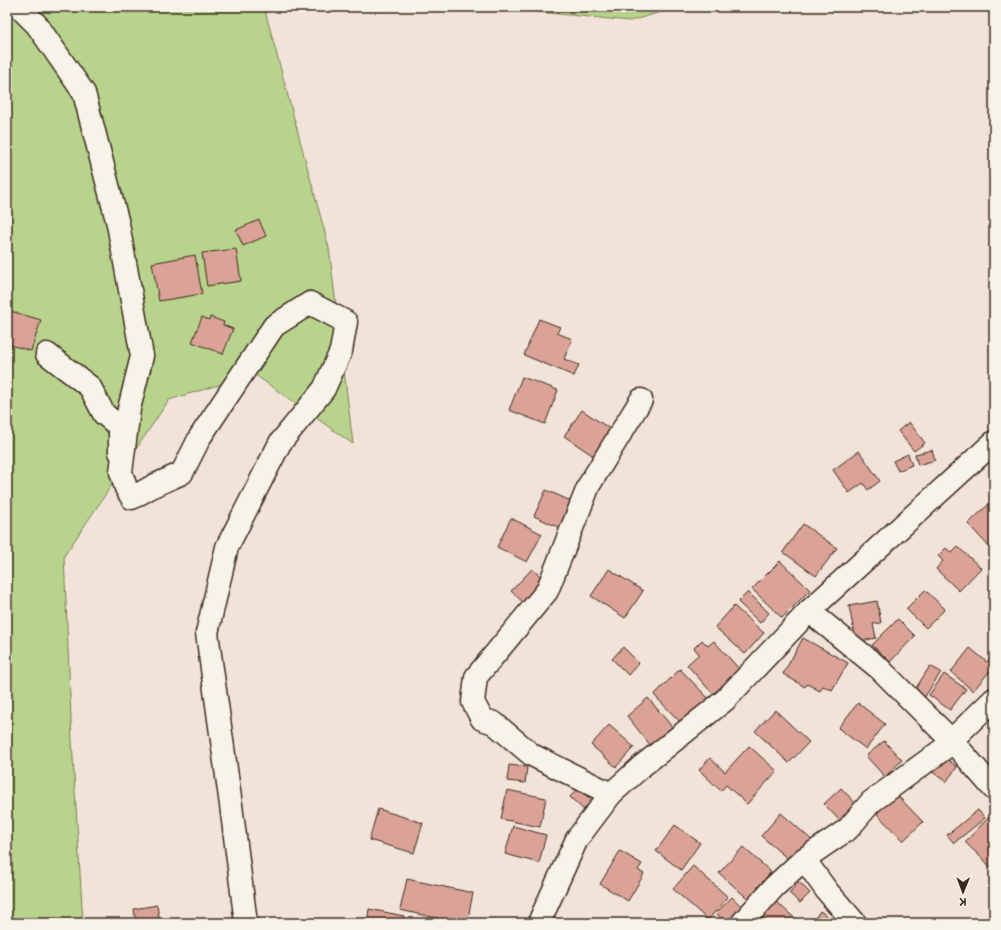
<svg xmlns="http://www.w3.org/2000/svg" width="1001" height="930" font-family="'Balsamiq Sans',sans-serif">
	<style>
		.green { fill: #b8d48c; stroke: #7a7f55 }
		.building { fill: #dba397; stroke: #3b2a1e }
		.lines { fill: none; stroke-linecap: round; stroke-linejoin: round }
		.street-casing { stroke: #3b2a1e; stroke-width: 25 }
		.secondary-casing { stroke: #3b2a1e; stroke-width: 25 }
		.path { stroke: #3b2a1e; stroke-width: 2.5; stroke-dasharray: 1 3; stroke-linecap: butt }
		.street { stroke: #f7f3e8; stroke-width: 22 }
		.secondary { stroke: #f7f3e8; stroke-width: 22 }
	</style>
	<rect width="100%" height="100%" fill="#f1e3d8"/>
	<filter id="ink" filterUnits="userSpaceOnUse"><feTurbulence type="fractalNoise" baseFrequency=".025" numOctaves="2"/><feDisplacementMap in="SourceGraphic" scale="8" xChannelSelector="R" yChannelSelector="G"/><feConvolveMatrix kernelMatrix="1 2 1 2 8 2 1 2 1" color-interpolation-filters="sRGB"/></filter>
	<g filter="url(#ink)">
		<g class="green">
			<polygon points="7,7 264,7 329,248 353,444 254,374 169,400 64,556 72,741 83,923 7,923"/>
			<polygon points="488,7 678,7 630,21"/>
		</g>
		<g class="building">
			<polygon points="259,220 266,236 243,246 236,230"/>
			<polygon points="236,249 241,281 207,286 202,253"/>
			<polygon points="195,255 202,294 159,301 152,263"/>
			<polygon points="7,310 41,320 31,351 7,344"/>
			<polygon points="202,317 209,320 210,317 224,322 223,325 233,329 223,354 192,342"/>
			<polygon points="539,319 560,327 557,333 572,339 564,359 579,365 574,376 524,355"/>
			<polygon points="522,377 558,390 545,424 509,410"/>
			<polygon points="582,410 616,433 598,459 564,436"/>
			<polygon points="909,422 925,443 914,451 898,431"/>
			<polygon points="932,450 935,460 918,465 915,454"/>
			<polygon points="859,451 880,481 868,490 863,483 849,493 833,470"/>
			<polygon points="908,454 912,465 898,471 893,461"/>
			<polygon points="546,490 573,502 560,528 534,516"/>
			<polygon points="991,502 994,505 994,552 968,524"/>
			<polygon points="511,518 542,534 527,562 497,547"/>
			<polygon points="803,524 837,548 816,576 783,552"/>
			<polygon points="958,547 981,568 959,591 936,569 943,561 938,556 946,548 952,553"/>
			<polygon points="780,561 810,590 782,618 752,589"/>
			<polygon points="532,569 547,582 526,605 511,591"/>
			<polygon points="609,569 643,591 625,618 591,596"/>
			<polygon points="925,590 945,609 926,628 906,609"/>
			<polygon points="748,592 769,613 760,623 738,602"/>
			<polygon points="877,601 881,623 873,624 876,638 856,642 849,606"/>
			<polygon points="734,606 764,633 745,654 715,627"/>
			<polygon points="898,619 915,636 890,662 872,645"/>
			<polygon points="803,638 848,663 832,690 823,686 820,691 807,684 805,687 783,674"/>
			<polygon points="702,640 708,646 714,641 740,670 713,694 687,665 699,654 694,648"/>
			<polygon points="623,647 639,663 628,675 612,659"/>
			<polygon points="970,648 987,662 994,653 994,676 989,672 973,691 951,672"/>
			<polygon points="930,666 941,672 924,698 914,691"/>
			<polygon points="680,669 711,701 684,726 654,695"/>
			<polygon points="944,674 966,689 950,710 929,695"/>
			<polygon points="648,698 673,728 651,746 627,716"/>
			<polygon points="858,703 885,724 866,749 838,728"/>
			<polygon points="775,710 809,742 789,763 755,731"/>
			<polygon points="609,725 634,747 616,767 591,745"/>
			<polygon points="884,741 902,760 885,777 866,756"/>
			<polygon points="749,746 777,771 747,804 726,785 721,791 699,770 710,758 725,772"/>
			<polygon points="943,756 957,767 946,782 931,771"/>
			<polygon points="509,765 527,767 525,783 507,781"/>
			<polygon points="578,788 596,804 587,813 570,797"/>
			<polygon points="841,788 858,806 841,822 824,804"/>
			<polygon points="507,790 546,798 540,827 501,819"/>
			<polygon points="894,792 923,822 903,841 874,811"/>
			<polygon points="378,809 423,823 414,853 369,840"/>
			<polygon points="978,810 985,818 954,843 947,835"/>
			<polygon points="781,813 814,842 795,865 761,836"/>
			<polygon points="990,816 994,820 994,870 965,842"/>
			<polygon points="675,825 700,843 681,870 656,851"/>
			<polygon points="513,826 546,835 539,863 505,854"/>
			<polygon points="743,847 771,872 759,886 765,892 754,904 719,873"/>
			<polygon points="620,851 642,864 638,870 644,874 628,901 600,884"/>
			<polygon points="693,866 728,897 708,920 673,889"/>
			<polygon points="407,879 473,893 467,923 459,923 400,910"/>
			<polygon points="799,882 810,893 800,903 789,893"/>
			<polygon points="732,897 744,909 729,923 726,923 716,913"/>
			<polygon points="773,899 799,922 799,923 751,923"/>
			<polygon points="828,901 837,909 831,915 823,907"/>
			<polygon points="157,905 160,923 136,923 134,909"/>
			<polygon points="369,909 404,916 403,923 367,923"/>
			<polygon points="820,911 837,923 812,923"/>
		</g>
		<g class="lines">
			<g class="street-casing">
				<g id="street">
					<polyline points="47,354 90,387 104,414 120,427 120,452"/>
					<polyline points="809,611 880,669 953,742 994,789"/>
					<polyline points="611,794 532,755 494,723 482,719 473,702 476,677 547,591 589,485 641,400"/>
					<polyline points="804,859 827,891 855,923"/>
					<polyline points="742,923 774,887 804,859 848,829 871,802 953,742 959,733 994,699"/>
				</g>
			</g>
			<g class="secondary-casing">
				<g id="secondary">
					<polyline points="19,7 37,25 84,93 118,224 142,356 129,409 121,472 126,488 132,498 153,486 182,473 200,437 274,326 310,303 346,322 341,351 324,389 280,443 227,547 207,633 231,805 246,923"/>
					<polyline points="541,923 541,918 577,839 611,794 642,766 725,700 809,611 994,442"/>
				</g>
			</g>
			<polyline class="path" points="988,7 994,10"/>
			<use href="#street" class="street"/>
			<use href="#secondary" class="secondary"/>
		</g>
	</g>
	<rect width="1001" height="930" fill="none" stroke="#f7f3e8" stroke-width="24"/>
	<rect x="12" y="12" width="977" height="906" fill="none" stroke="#3b2a1e" stroke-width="1.5" filter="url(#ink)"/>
	<g transform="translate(963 892) rotate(181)" stroke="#f7f3e8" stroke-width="3" paint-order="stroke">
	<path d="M0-3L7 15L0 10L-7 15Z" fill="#3b2a1e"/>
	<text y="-6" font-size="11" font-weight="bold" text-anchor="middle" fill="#3b2a1e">K</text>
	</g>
</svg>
